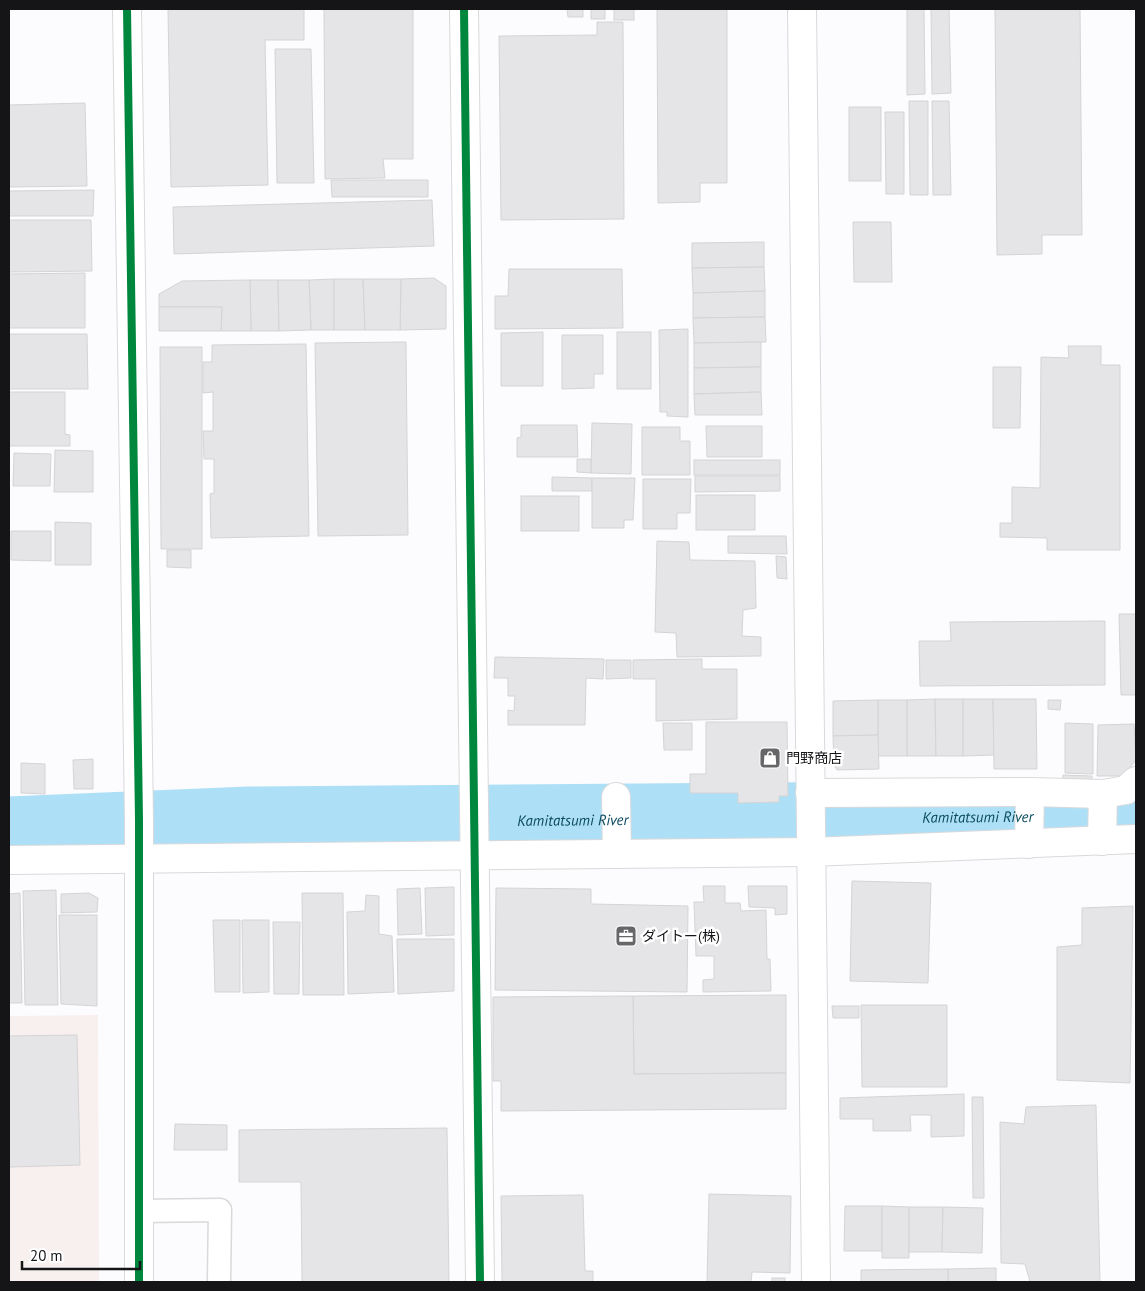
<svg xmlns="http://www.w3.org/2000/svg" width="1145" height="1291" font-family="'PT Sans','Noto Sans JP',sans-serif">
	<style>
		.education { fill: #f8f0ee }
		.lines { fill: none; stroke-linecap: round; stroke-linejoin: round }
		.river { stroke: #ade0f7; stroke-width: 71 }
		.building { fill: #e5e4e6; stroke: #d4d3d5 }
		.service-casing { stroke: #d9d9db; stroke-width: 25 }
		.minor-casing { stroke: #d9d9db; stroke-width: 30 }
		.tertiary-casing { stroke: #d9d9db; stroke-width: 30 }
		.service { stroke: #fff; stroke-width: 22 }
		.minor { stroke: #fff; stroke-width: 28 }
		.tertiary { stroke: #fff; stroke-width: 28 }
		.cycleway-casing { stroke: #fff; stroke-width: 11 }
		.cycleway { stroke: #00873e; stroke-width: 8 }
		.labels { text-anchor: middle; dominant-baseline: central; stroke-width: 5; stroke-linejoin: round; paint-order: stroke }
		.poi-label { font-size: 14px; fill: #151518; stroke: #fff; text-anchor: start }
		.water-label { font-size: 15px; font-style: italic; fill: #0b4a5f; stroke: #fff }
	</style>
	<rect width="100%" height="100%" fill="#fcfcfe"/>
	<polygon class="education" points="98,1015 99,1282 9,1282 9,1016"/>
	<g class="lines">
		<path class="river" id="s1" d="M9,832L249,822L1136,815"/>
	</g>
	<g class="building">
		<polygon points="168,9 304,9 304,40 265,40 268,185 171,187"/>
		<polygon points="324,9 413,9 413,159 383,159 385,178 325,179"/>
		<polygon points="567,9 583,9 583,17 568,17"/>
		<rect x="591" y="9" width="14" height="10"/>
		<rect x="614" y="9" width="20" height="11"/>
		<polygon points="657,9 727,9 727,183 700,183 700,202 658,203"/>
		<polygon points="907,9 924,9 925,94 907,95"/>
		<polygon points="931,9 949,9 951,93 932,94"/>
		<polygon points="995,9 1080,9 1082,235 1042,235 1042,254 997,255"/>
		<polygon points="597,22 623,22 624,219 501,220 499,36 597,35"/>
		<polygon points="275,49 311,49 314,183 277,183"/>
		<polygon points="909,101 928,101 928,195 910,195"/>
		<polygon points="932,101 949,101 951,195 933,195"/>
		<polygon points="85,103 87,186 9,187 9,105"/>
		<rect x="849" y="107" width="32" height="74"/>
		<polygon points="885,112 904,112 904,194 886,194"/>
		<polygon points="331,180 428,180 428,197 332,197"/>
		<polygon points="94,190 93,216 9,216 9,191"/>
		<polygon points="432,200 434,246 174,254 173,207"/>
		<polygon points="9,220 91,220 92,271 9,272"/>
		<polygon points="853,222 891,222 892,282 854,282"/>
		<polygon points="764,242 764,267 692,268 692,243"/>
		<polygon points="764,267 765,291 693,293 692,268"/>
		<polygon points="509,269 622,269 623,328 495,329 495,296 508,296"/>
		<polygon points="85,273 85,328 9,328 9,274"/>
		<polygon points="434,278 446,286 446,329 400,330 401,279"/>
		<polygon points="334,279 334,330 311,330 309,280"/>
		<polygon points="334,279 363,279 365,330 334,330"/>
		<polygon points="363,279 401,279 400,330 365,330"/>
		<polygon points="250,280 278,280 279,331 251,331"/>
		<polygon points="250,280 251,331 221,331 222,307 159,307 159,294 182,281"/>
		<polygon points="278,280 309,280 311,330 279,331"/>
		<polygon points="765,291 765,317 693,318 693,293"/>
		<polygon points="159,307 222,307 221,331 159,331"/>
		<polygon points="765,317 766,342 694,343 693,318"/>
		<polygon points="688,329 688,417 667,416 667,412 660,412 659,330"/>
		<polygon points="543,332 543,386 501,386 501,333"/>
		<rect x="617" y="332" width="34" height="57"/>
		<polygon points="9,334 87,334 88,389 9,389"/>
		<polygon points="562,335 603,335 603,374 594,374 594,388 562,389"/>
		<polygon points="406,342 408,535 318,536 315,343"/>
		<polygon points="761,342 761,367 694,368 694,343"/>
		<polygon points="306,344 309,536 211,538 210,494 214,493 214,459 204,459 203,431 213,431 213,392 203,393 203,362 212,362 212,345"/>
		<polygon points="1068,346 1101,346 1101,365 1120,365 1120,550 1047,550 1047,538 1000,537 1000,523 1012,523 1012,487 1040,488 1041,357 1069,358"/>
		<polygon points="160,347 202,347 202,549 161,549"/>
		<polygon points="761,367 761,392 694,394 694,368"/>
		<polygon points="993,367 1021,367 1020,428 993,428"/>
		<polygon points="9,392 65,392 65,434 70,435 70,446 9,446"/>
		<polygon points="761,392 762,415 695,415 694,394"/>
		<polygon points="592,423 632,424 631,474 591,473"/>
		<polygon points="521,425 577,425 578,457 517,457 517,438 521,437"/>
		<polygon points="706,426 762,426 762,457 707,457"/>
		<polygon points="642,427 680,427 680,441 690,441 690,475 642,475"/>
		<polygon points="55,450 93,451 93,492 54,492"/>
		<polygon points="14,453 51,454 50,486 13,486"/>
		<polygon points="577,459 591,459 591,473 577,472"/>
		<rect x="694" y="460" width="86" height="15"/>
		<polygon points="695,476 780,476 780,491 695,492"/>
		<polygon points="552,477 592,478 592,491 552,491"/>
		<polygon points="592,478 635,478 633,520 624,520 624,528 592,528"/>
		<polygon points="643,479 691,479 690,513 677,513 677,529 643,529"/>
		<rect x="696" y="495" width="59" height="35"/>
		<rect x="521" y="496" width="58" height="35"/>
		<polygon points="55,522 91,523 91,565 55,565"/>
		<polygon points="11,531 51,531 51,561 11,560"/>
		<polygon points="728,536 786,536 787,554 728,553"/>
		<polygon points="657,541 689,542 690,560 755,561 756,608 743,610 742,636 761,637 761,656 677,657 676,633 655,632"/>
		<polygon points="167,550 191,550 191,568 167,567"/>
		<polygon points="776,556 786,557 787,579 777,578"/>
		<polygon points="1119,614 1136,614 1136,695 1121,695"/>
		<polygon points="1105,621 1105,685 920,686 919,641 951,641 950,622"/>
		<polygon points="495,657 604,659 603,679 586,678 585,725 508,725 508,710 514,711 515,696 508,696 508,678 494,678"/>
		<polygon points="702,659 702,669 737,669 737,719 656,721 656,679 633,679 633,660"/>
		<polygon points="606,660 631,660 631,678 606,679"/>
		<polygon points="935,699 936,756 907,756 907,700"/>
		<polygon points="935,699 963,699 963,756 936,756"/>
		<polygon points="963,699 993,699 994,755 963,756"/>
		<polygon points="993,699 1036,699 1037,769 994,769"/>
		<rect x="878" y="700" width="29" height="56"/>
		<polygon points="878,700 878,735 833,736 833,701"/>
		<polygon points="1048,700 1061,700 1060,710 1048,709"/>
		<polygon points="706,722 787,722 788,796 779,796 779,802 738,803 738,793 690,793 690,774 706,774"/>
		<polygon points="663,723 692,723 692,750 664,750"/>
		<polygon points="1065,723 1093,724 1093,774 1065,773"/>
		<polygon points="1134,724 1136,760 1123,776 1097,776 1098,725"/>
		<polygon points="878,735 879,769 837,770 834,765 833,736"/>
		<polygon points="93,759 93,789 74,789 73,760"/>
		<polygon points="21,763 45,764 45,794 21,793"/>
		<polygon points="1063,775 1092,776 1092,793 1063,793"/>
		<polygon points="852,881 931,883 928,983 850,981"/>
		<polygon points="703,886 725,886 725,903 740,903 741,911 766,910 767,959 770,959 771,991 703,992 703,980 714,979 714,956 696,956 694,902 704,902"/>
		<polygon points="748,886 787,886 787,914 775,915 775,908 749,907"/>
		<polygon points="454,887 454,935 426,936 425,888"/>
		<polygon points="420,888 422,934 398,935 397,889"/>
		<polygon points="496,888 591,889 591,904 688,906 687,992 495,990"/>
		<polygon points="56,890 58,1005 25,1005 23,891"/>
		<polygon points="20,893 22,1003 9,1003 9,894"/>
		<polygon points="89,893 98,898 97,912 61,913 61,894"/>
		<polygon points="302,893 343,893 344,995 303,995"/>
		<polygon points="366,895 379,896 379,934 392,936 394,992 348,994 347,912 365,911"/>
		<polygon points="1133,906 1130,1083 1057,1080 1057,947 1082,945 1082,908"/>
		<polygon points="59,915 97,915 97,1006 61,1004"/>
		<polygon points="213,920 240,920 240,992 215,992"/>
		<polygon points="242,920 269,920 269,992 243,993"/>
		<polygon points="273,922 300,922 299,994 274,994"/>
		<polygon points="397,939 454,939 454,991 398,994"/>
		<polygon points="786,995 786,1073 634,1074 633,996"/>
		<polygon points="633,996 634,1074 786,1073 786,1109 501,1111 501,1081 493,1081 493,997"/>
		<polygon points="861,1005 947,1005 947,1087 862,1087"/>
		<polygon points="832,1006 859,1006 859,1018 833,1018"/>
		<polygon points="77,1035 80,1165 9,1167 9,1036"/>
		<polygon points="964,1094 964,1136 931,1137 931,1115 910,1115 911,1131 873,1131 873,1119 840,1119 840,1098"/>
		<polygon points="972,1097 983,1097 984,1198 973,1198"/>
		<polygon points="1096,1105 1100,1282 1030,1282 1025,1264 1001,1263 1000,1122 1024,1124 1026,1107"/>
		<polygon points="175,1124 227,1125 227,1150 174,1150"/>
		<polygon points="447,1128 449,1282 302,1282 301,1182 239,1182 239,1130"/>
		<polygon points="709,1194 791,1196 790,1273 752,1272 751,1282 707,1282"/>
		<polygon points="583,1195 585,1271 593,1271 593,1282 502,1282 501,1196"/>
		<polygon points="845,1206 882,1206 882,1251 844,1251"/>
		<polygon points="882,1206 909,1207 909,1258 882,1258"/>
		<polygon points="909,1207 943,1207 942,1252 909,1252"/>
		<polygon points="943,1207 983,1208 982,1253 942,1252"/>
		<polygon points="996,1268 996,1282 948,1282 948,1269"/>
		<polygon points="948,1269 948,1282 861,1282 861,1270"/>
		<rect x="772" y="1278" width="13" height="4"/>
	</g>
	<g class="lines">
		<g class="service-casing">
			<polyline id="service" points="139,1211 220,1210 219,1282"/>
		</g>
		<g class="minor-casing">
			<g id="minor">
				<polyline points="464,9 480,1282"/>
				<polyline points="802,9 816,1282"/>
				<polyline points="810,793 1030,792 1103,794 1126,790 1136,781"/>
				<polyline points="616,797 617,854"/>
				<polyline points="1102,841 1103,794"/>
				<polyline points="1029,844 1030,792"/>
				<polyline points="9,860 810,852 1136,839"/>
			</g>
		</g>
		<g class="tertiary-casing">
			<polyline id="tertiary" points="127,9 139,820 139,1282"/>
		</g>
		<use href="#service" class="service"/>
		<use href="#minor" class="minor"/>
		<use href="#tertiary" class="tertiary"/>
		<g class="cycleway-casing">
			<g id="cycleway">
				<polyline points="127,9 139,820 139,1282"/>
				<polyline points="464,9 480,1282"/>
			</g>
		</g>
		<use href="#cycleway" class="cycleway"/>
	</g>
	<defs>
		<g id="shop-square" transform="scale(1.125)"><rect x="-9" y="-9" width="18" height="18" rx="4" fill="#666668" stroke="#fff"/><path d="M-5-2.5h2.3a2.7 3.5 0 0 1 5.4 0H5L5.5 6h-11ZM-1.5-2.5h3a1.5 2.3 0 0 0-3 0Z" fill="#fff"/></g>
		<g id="office-square" transform="scale(1.125)"><rect x="-9" y="-9" width="18" height="18" rx="4" fill="#666668" stroke="#fff"/><path d="M-6-3h4V-5.5h4V-3h4V5H-6ZM-1-4.5V-3h2v-1.5ZM-6 0V1H6V0Z" fill="#fff"/></g>
	</defs>
	<g fill-rule="evenodd">
		<use href="#shop-square" x="770" y="758"/>
		<use href="#office-square" x="626" y="936"/>
	</g>
	<g class="labels">
		<g class="poi-label">
			<text x="786" y="758">門野商店</text>
			<text x="642" y="936">ダイトー(株)</text>
		</g>
		<g class="water-label">
			<text stroke="none"><textPath href="#s1" startOffset="969">Kamitatsumi River</textPath></text>
			<text stroke="none"><textPath href="#s1" startOffset="564">Kamitatsumi River</textPath></text>
		</g>
	</g>
	<rect width="1145" height="1291" fill="none" stroke="#151518" stroke-width="20"/>
	<path d="M22 1261v8h118v-8" fill="none" stroke="#151518" stroke-width="2.5"/>
	<text x="30" y="1261" font-size="15" fill="#151518" stroke="#ffffff" stroke-width="4" paint-order="stroke">20 m</text>
</svg>
